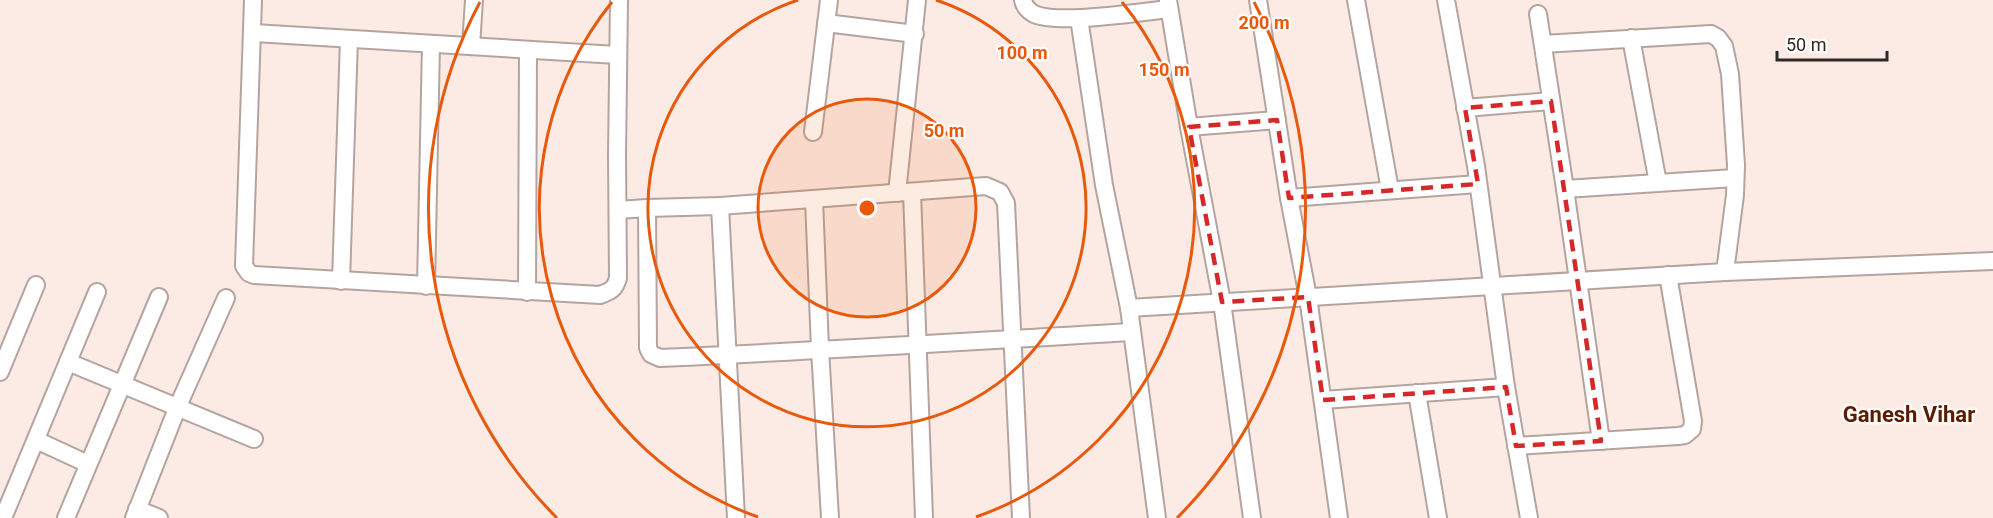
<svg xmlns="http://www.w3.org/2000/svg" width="1993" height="518" font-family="Roboto,sans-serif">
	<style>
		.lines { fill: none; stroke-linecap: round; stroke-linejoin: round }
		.street-casing { stroke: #b4a49f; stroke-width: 20 }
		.street { stroke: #fff; stroke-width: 16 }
		.marked { fill: none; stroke: #d62828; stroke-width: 4.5; stroke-dasharray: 12 8; stroke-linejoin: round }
		.ring { fill: none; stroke: #e8590c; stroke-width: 3 }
		.labels { text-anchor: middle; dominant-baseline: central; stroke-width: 4.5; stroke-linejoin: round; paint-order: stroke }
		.district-label { font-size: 22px; font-weight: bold; fill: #5a1b00; stroke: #fffcfa }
		.centre { fill: #e8590c; stroke: #fffcfa; stroke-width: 3 }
		.ring-label { font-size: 18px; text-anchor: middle; font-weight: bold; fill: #e8590c; stroke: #fffcfa; stroke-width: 4.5; stroke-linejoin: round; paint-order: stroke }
	</style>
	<rect width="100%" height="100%" fill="#fcebe5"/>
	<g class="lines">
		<g class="street-casing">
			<g id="street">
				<path d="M253,0L244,266L249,273L254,275L600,295C611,291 615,289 618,278L617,155L619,0"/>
				<path d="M1023,0C1024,6 1029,11 1034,14C1058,25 1140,12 1169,9"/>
				<polyline points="1168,0 1189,127 1222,302 1252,518"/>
				<polyline points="1258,0 1289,198 1308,297 1339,518"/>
				<polyline points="1356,0 1390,190"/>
				<polyline points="1446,0 1476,166 1506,387 1529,518"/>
				<polyline points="1538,14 1565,189 1601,441"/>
				<polyline points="1079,18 1104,185 1129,308 1157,518"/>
				<polyline points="826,23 915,34"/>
				<polyline points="253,33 617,55"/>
				<polyline points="1631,38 1658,183"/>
				<polyline points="1543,44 1711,34 1718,38 1724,46 1730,74 1736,165 1735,195 1725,272"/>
				<polyline points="471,46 474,0"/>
				<polyline points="1465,108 1551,101"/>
				<polyline points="1189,127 1277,120"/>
				<polyline points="813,132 829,0"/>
				<polyline points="1565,189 1735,178"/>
				<polyline points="912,192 924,518"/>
				<polyline points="897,193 917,0"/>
				<polyline points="1289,198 1478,184"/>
				<polyline points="814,199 820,349 830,518"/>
				<polyline points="720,206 736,518"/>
				<polyline points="618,210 647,208"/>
				<polyline points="341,281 349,39"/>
				<polyline points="426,286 431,44"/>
				<polyline points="527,292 528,50"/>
				<polyline points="1129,308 1725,272 1993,261"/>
				<polyline points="68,362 254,439"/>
				<polyline points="0,372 36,285"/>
				<polyline points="1417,393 1438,518"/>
				<polyline points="1323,400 1506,387"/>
				<polyline points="36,440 88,464"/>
				<polyline points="1516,446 1678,436 1685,435 1692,429 1693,421 1668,275"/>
				<polyline points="137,509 159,518"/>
				<polyline points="3,518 97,292"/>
				<polyline points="66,518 159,297"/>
				<polyline points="134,518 178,406 226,298"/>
				<path d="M1021,518L1006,203L1000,192L986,186L720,206L647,208L648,348L651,354L660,358C818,351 975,341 1132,332"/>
			</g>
		</g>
		<use href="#street" class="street"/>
	</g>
	<path class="marked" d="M1551,101L1601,441L1516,446L1506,387L1323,400L1308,297L1222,302L1189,127L1277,120L1289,198L1478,184L1465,108Z"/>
	<circle cx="867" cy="208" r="109" fill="#e8590c" fill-opacity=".12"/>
	<g class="ring">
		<circle cx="867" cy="208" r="109"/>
		<path d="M936 0A219 219 0 1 1 798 0"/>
		<path d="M758 517A328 328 0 0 1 612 2M1122 2A328 328 0 0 1 976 517"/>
		<path d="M557 518A438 438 0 0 1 480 2M1254 2A438 438 0 0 1 1177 518"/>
	</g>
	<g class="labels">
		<g class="district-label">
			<text x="1909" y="414">Ganesh Vihar</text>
		</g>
	</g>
	<circle cx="867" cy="208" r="9" class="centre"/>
	<g class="ring-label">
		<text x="1264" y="29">200 m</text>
		<text x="1022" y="59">100 m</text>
		<text x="1164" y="76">150 m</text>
		<text x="944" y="137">50 m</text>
	</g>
	<path d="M1777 51v9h110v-9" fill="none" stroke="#2e2826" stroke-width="3"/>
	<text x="1786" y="51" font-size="18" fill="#2e2826" stroke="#fffcfa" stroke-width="4.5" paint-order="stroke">50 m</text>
</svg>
